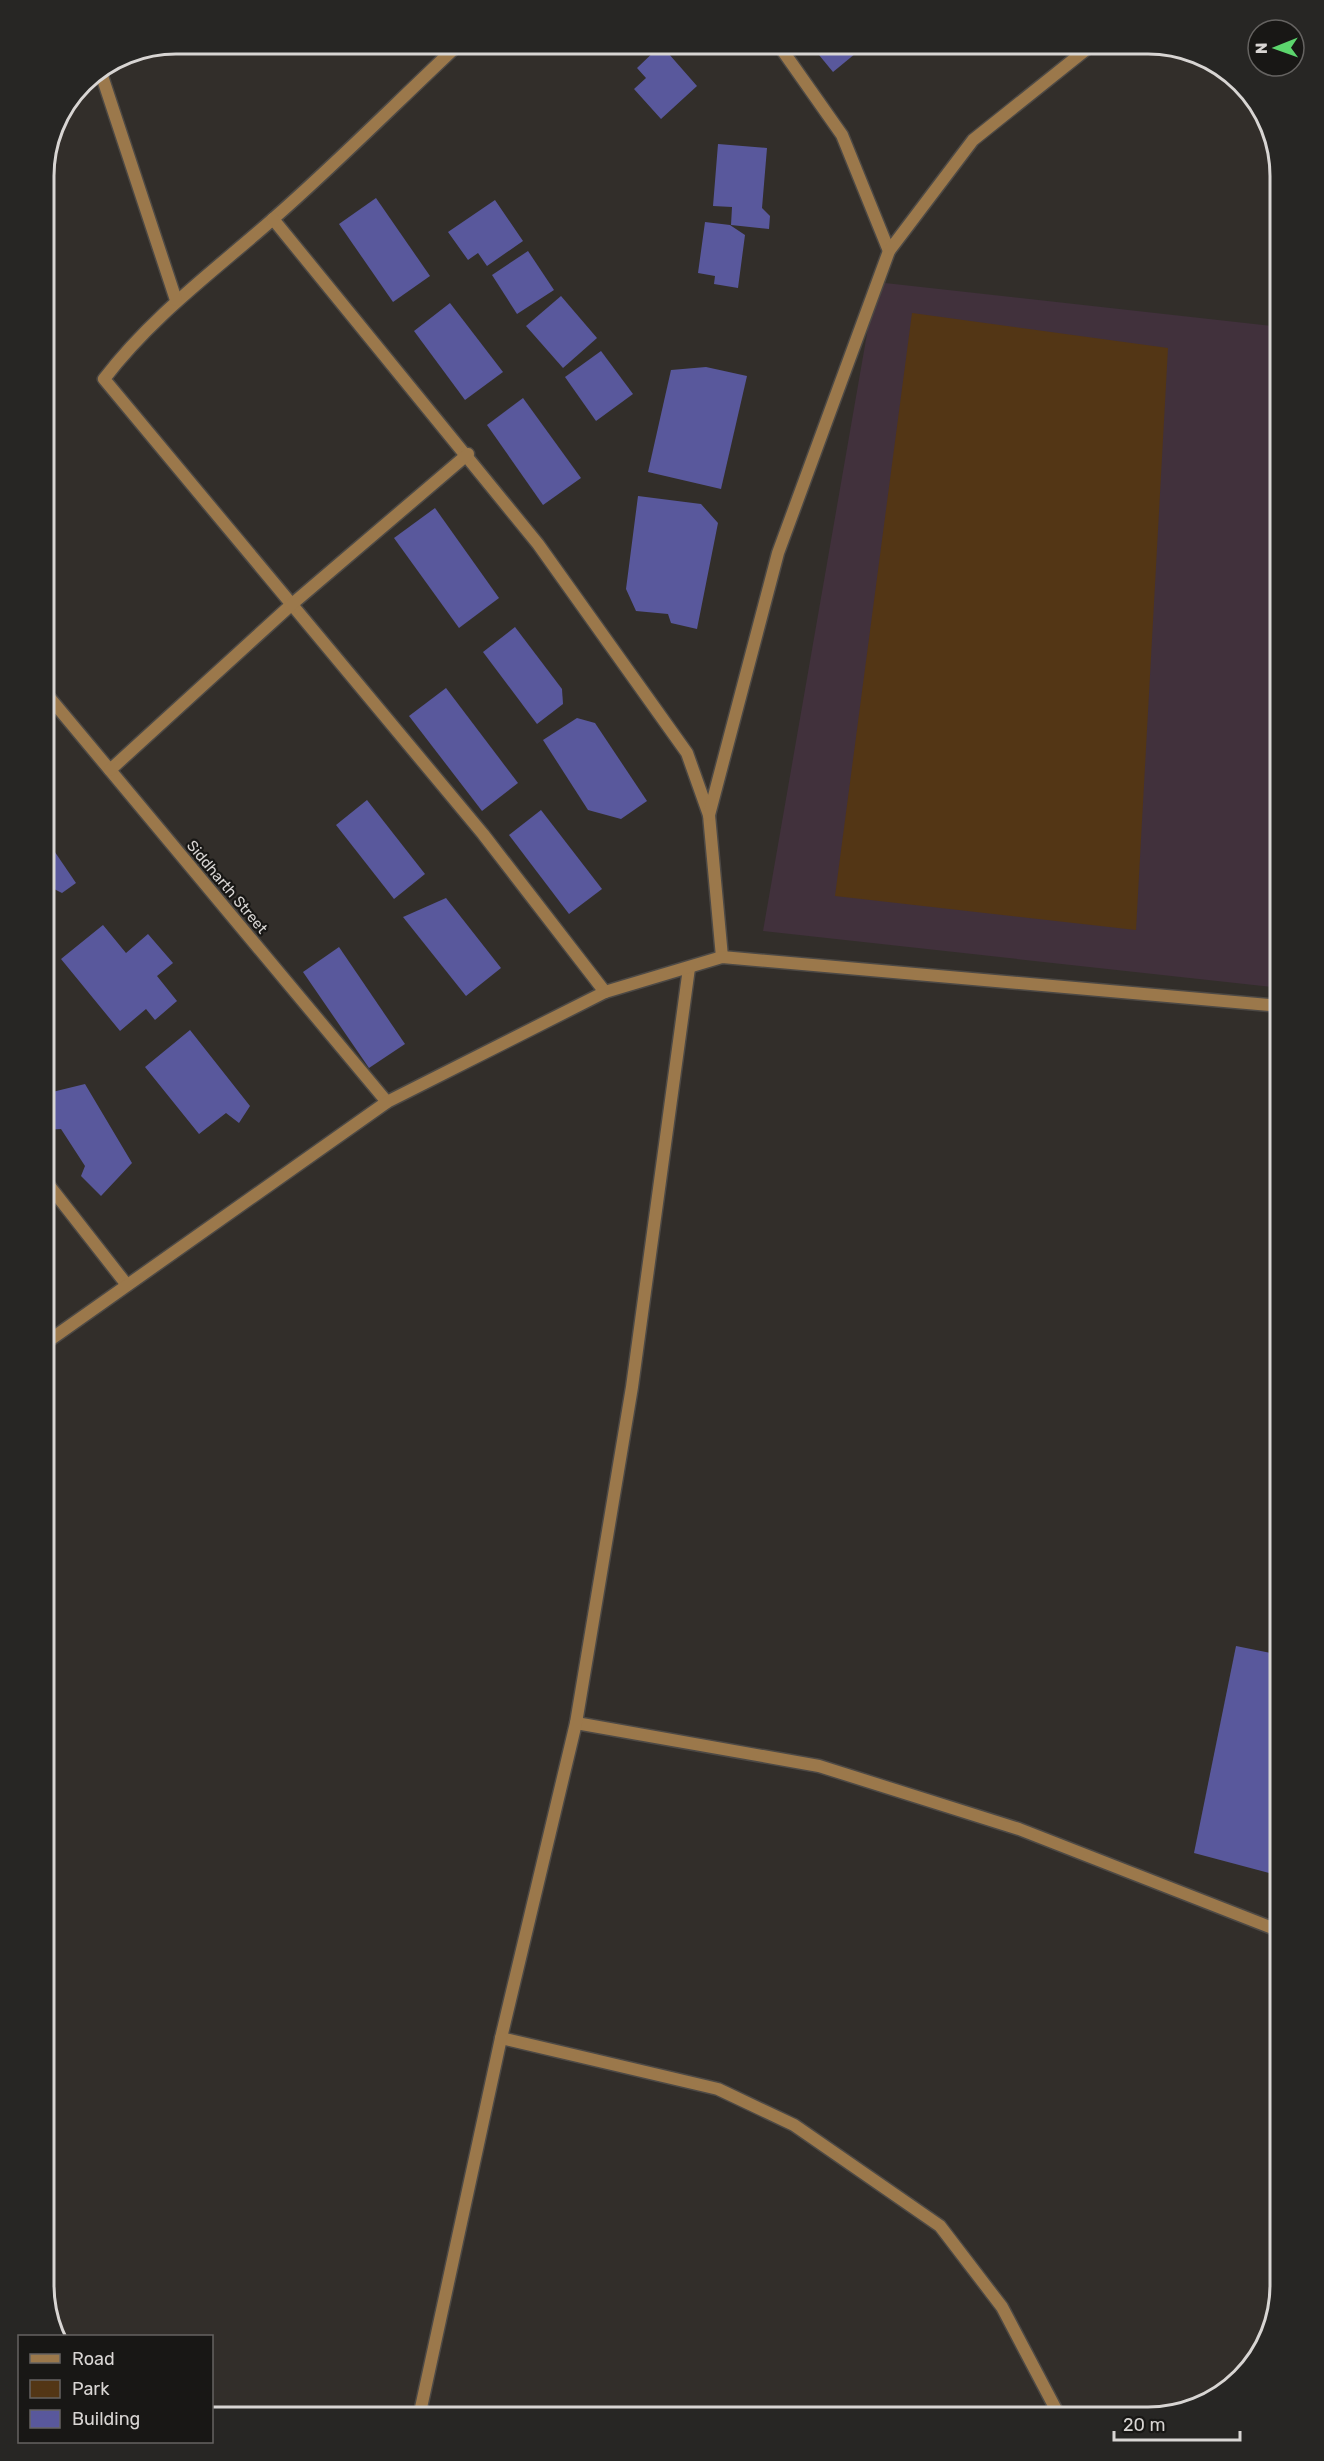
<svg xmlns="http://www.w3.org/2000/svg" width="1324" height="2461" font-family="Rubik,sans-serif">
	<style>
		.education { fill: #41313c }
		.green { fill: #533615 }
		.building { fill: #59589c }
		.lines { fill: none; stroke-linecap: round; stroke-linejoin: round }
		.lane-casing { stroke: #4d4945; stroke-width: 15 }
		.street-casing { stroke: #4d4945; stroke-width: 15 }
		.lane { stroke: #9b784b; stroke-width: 12 }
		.street { stroke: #9b784b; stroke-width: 12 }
		.labels { text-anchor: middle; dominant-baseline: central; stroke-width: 4.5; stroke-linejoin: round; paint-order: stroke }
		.street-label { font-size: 15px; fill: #d8d5d3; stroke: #181715 }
		.rim { fill: none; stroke: #d8d5d3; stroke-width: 3 }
	</style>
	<rect width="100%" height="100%" fill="#322e2a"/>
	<polygon class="education" points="876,282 1280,327 1280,988 763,931"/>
	<polygon class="green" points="912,313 1168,348 1136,930 835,896"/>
	<g class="building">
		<polygon points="810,44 867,44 833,72"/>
		<polygon points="661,45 697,86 661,119 634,89 646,78 637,68"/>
		<polygon points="718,144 767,148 762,208 770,216 769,229 731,225 732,207 713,206"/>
		<polygon points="376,198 430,276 393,302 339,224"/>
		<polygon points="495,200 523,241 487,266 478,253 468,260 448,232"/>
		<polygon points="705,222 730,225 745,235 738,288 714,284 715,276 698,273"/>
		<polygon points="528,251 554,290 517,314 492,275"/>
		<polygon points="561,296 597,338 563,368 526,326"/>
		<polygon points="450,303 503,372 465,400 414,331"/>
		<polygon points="601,351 633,394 596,421 565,377"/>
		<polygon points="706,367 747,376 721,489 648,472 671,370"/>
		<polygon points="523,398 581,478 543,505 487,425"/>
		<polygon points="638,496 701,504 718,523 697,629 671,623 668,614 636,611 626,589"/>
		<polygon points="435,508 499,598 459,628 394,538"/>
		<polygon points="515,627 562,689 563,704 537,724 483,652"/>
		<polygon points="446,688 518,783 482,811 409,716"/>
		<polygon points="577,718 595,723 647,801 621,819 588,810 543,740"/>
		<polygon points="367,800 425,874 394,899 336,825"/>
		<polygon points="541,810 602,889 569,914 509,835"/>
		<polygon points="44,836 76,883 62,893 44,884"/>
		<polygon points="446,898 501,968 466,996 403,917"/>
		<polygon points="103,925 126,953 148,934 173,963 157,976 177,1001 155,1020 146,1009 120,1031 61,959"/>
		<polygon points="339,947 405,1044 369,1068 303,972"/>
		<polygon points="190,1030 250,1106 239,1123 226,1113 199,1134 145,1067"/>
		<polygon points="85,1084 132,1163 101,1196 81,1176 85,1166 61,1129 45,1130 44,1128 44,1094"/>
		<polygon points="1236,1646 1280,1655 1280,1876 1194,1853"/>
	</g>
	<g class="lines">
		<g class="lane-casing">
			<g id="lane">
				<polyline points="576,1723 819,1766 1019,1829 1280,1931"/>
				<polyline points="501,2038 718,2089 794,2125 940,2226 1002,2307 1060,2417"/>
				<polyline points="419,2417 501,2038 576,1723 632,1387 689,968"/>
			</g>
		</g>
		<g class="street-casing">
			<g id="street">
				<path d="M459,44C397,102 337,163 273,219C213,272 153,315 104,379L483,834L605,992"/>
				<polyline points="778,44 842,135 889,251"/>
				<polyline points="100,70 176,300"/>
				<polyline points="273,219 538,544 687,753 709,815 722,957"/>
				<polyline points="44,691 387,1102"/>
				<polyline points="110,770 291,605 468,454"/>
				<polyline points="709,815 778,553 889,251 973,140 1093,44"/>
				<polyline points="44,1179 127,1285"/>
				<polyline points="44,1344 387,1102 605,992 722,957 1280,1006"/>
			</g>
		</g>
		<use href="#lane" class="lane"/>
		<use href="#street" class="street"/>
	</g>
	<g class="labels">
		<g class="street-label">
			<text transform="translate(227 887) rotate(50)">Siddharth Street</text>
		</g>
	</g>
	<path d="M0 0H1324V2461H0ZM176 54H1148A122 122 0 0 1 1270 176V2285A122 122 0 0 1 1148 2407H176A122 122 0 0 1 54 2285V176A122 122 0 0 1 176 54Z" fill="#272624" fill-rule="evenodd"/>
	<path class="rim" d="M176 54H1148A122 122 0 0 1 1270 176V2285A122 122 0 0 1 1148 2407H176A122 122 0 0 1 54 2285V176A122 122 0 0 1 176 54Z"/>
	<rect x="18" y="2335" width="195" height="108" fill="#181715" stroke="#656361" stroke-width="1.5"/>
	<rect x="30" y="2354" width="30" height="9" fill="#9b784b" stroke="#656361" stroke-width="1.5"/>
	<text x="72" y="2365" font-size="18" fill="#d8d5d3">Road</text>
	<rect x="30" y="2380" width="30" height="18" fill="#533615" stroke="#656361" stroke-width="1.5"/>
	<text x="72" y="2395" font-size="18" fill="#d8d5d3">Park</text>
	<rect x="30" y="2410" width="30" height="18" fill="#59589c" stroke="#656361" stroke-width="1.5"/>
	<text x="72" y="2425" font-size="18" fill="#d8d5d3">Building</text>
	<g transform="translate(1276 48) rotate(269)"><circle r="28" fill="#181715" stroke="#656361" stroke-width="1.5"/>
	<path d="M0-4.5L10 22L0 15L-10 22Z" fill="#5cd56d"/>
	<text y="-9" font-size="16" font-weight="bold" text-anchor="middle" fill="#d8d5d3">N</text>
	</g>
	<path d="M1114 2431v9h126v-9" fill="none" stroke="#d8d5d3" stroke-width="3"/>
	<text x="1123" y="2431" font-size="18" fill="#d8d5d3" stroke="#181715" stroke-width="4.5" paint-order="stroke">20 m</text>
</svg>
